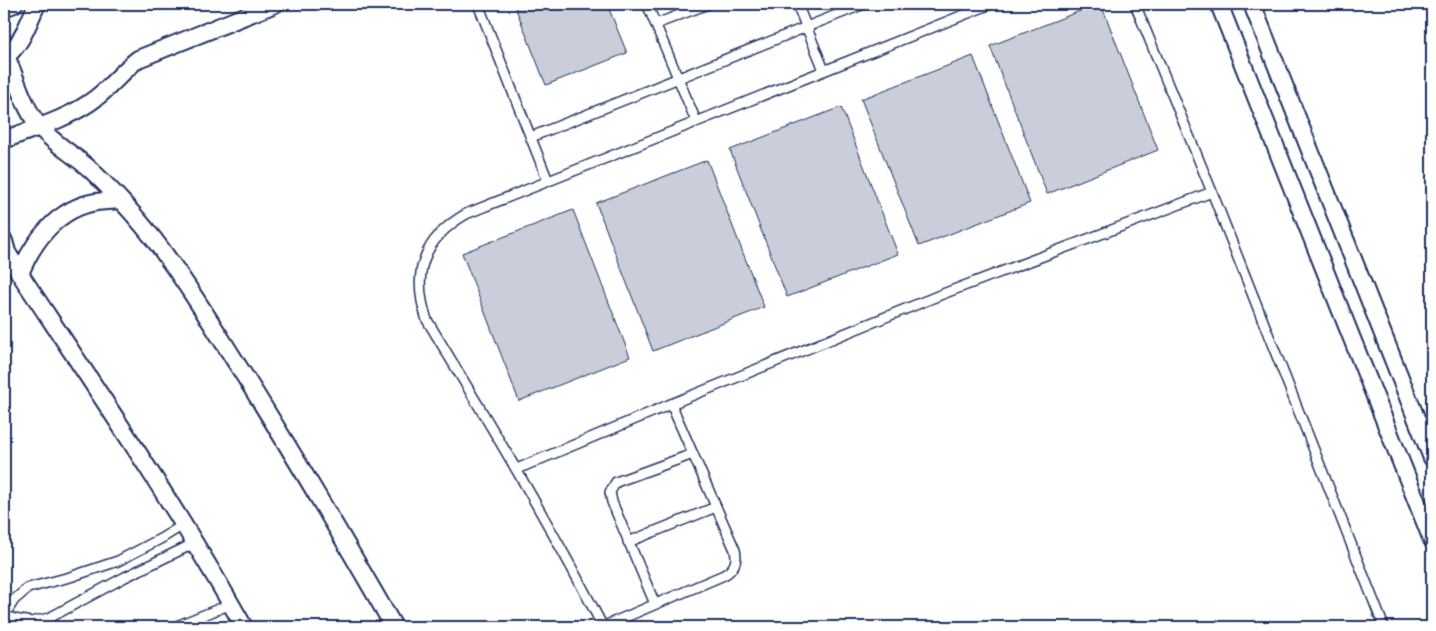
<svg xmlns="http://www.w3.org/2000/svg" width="1436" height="631" font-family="Delius,sans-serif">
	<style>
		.building { fill: #caceda; stroke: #1b2f5e }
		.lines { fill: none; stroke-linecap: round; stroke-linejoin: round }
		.lane-casing { stroke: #1b2f5e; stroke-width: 12 }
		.street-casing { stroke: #1b2f5e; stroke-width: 20 }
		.lane { stroke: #fff; stroke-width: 9 }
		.street { stroke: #fff; stroke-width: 16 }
	</style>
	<rect width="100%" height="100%" fill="#fff"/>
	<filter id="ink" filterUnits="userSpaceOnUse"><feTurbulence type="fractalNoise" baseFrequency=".02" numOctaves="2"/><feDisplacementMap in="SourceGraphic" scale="10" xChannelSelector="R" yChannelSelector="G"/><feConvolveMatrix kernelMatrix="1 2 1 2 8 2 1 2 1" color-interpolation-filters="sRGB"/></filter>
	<g filter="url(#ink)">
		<g class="building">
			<polygon points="514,4 607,4 627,53 546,85"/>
			<polygon points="1098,4 1101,4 1158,150 1047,194 990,46"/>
			<polygon points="973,56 1030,203 919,246 861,99"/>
			<polygon points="841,107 898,254 787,297 730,150"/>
			<polygon points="707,160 764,307 653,351 596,203"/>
			<polygon points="573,210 630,357 519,401 462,253"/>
		</g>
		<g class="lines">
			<g class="lane-casing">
				<g id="lane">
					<polyline points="478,4 548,181"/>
					<polyline points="647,4 696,121"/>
					<polyline points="797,4 824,70"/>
					<polyline points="1135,4 1212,192 1384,627"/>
					<polyline points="656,24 708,4"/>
					<polyline points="531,137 864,4"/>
					<polyline points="517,469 671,404 940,295 1212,192"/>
					<polyline points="628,542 716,507"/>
					<polyline points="655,604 612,502 610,492 616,482 693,454"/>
					<polyline points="4,616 14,600 28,588 70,577 118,561 162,538 183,525"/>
					<polyline points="6,616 14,619 31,622 49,618 125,577 195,543"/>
					<polyline points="174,627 231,604"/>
					<path d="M602,627L724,575C734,569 738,562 735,550L671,404"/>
					<path d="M603,627C549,522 488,421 427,320C411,273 423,239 466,214L991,4"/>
				</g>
			</g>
			<g class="street-casing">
				<g id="street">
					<polyline points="1219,4 1432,540"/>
					<polyline points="1252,4 1432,458"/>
					<polyline points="4,8 14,4"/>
					<path d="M6,56C16,78 23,105 38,125C52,143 75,155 92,171C120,198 147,228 169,260C193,293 215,329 237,364C292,451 343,538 394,627"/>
					<path d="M4,58C22,45 28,23 37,4"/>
					<path d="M4,140C32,129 64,120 89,103C108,91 121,72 138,59L275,4"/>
					<path d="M4,241L7,252L20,274C97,390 176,506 244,627"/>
					<path d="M20,274C33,241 58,208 96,202C104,201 112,201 119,200"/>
				</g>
			</g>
			<use href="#lane" class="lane"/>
			<use href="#street" class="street"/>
		</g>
	</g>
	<rect width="1436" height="631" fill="none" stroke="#fff" stroke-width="20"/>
	<rect x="10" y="10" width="1416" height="611" fill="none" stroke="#1b2f5e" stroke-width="2" filter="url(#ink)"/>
</svg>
